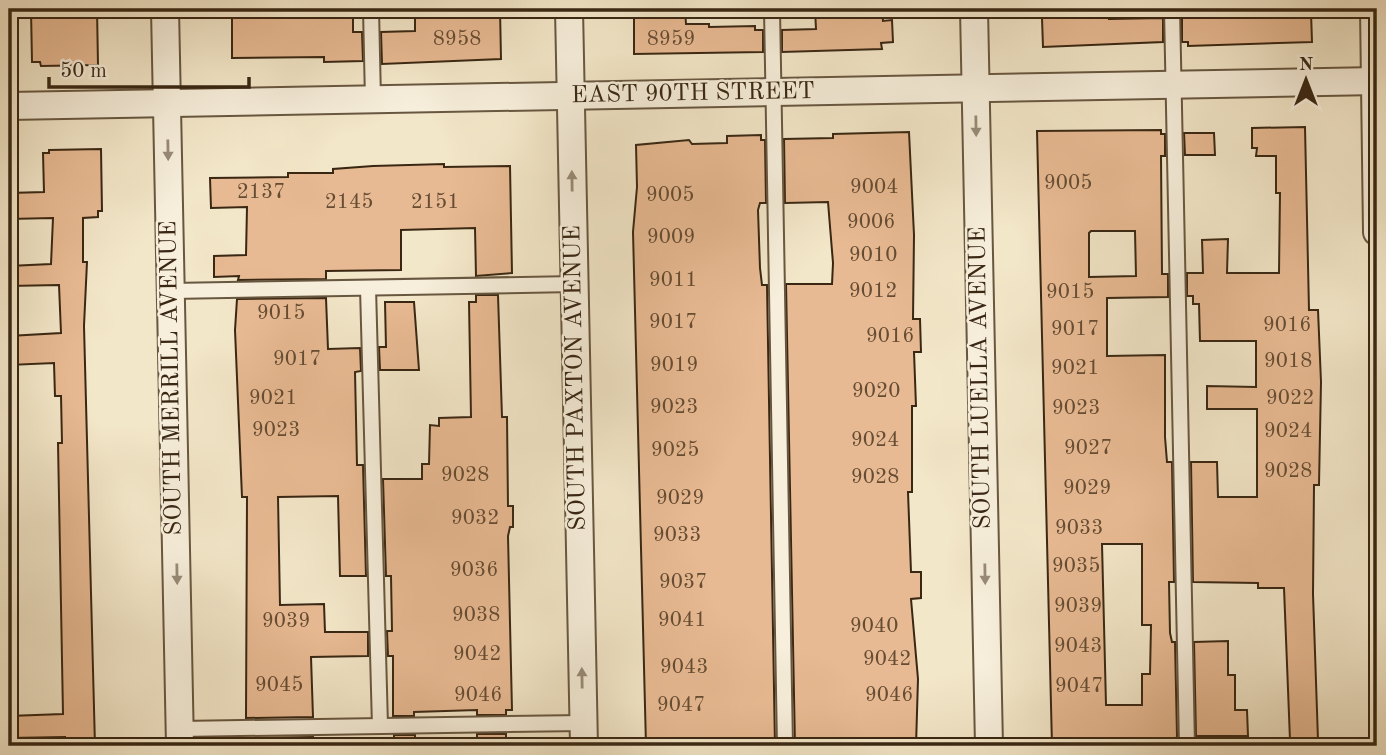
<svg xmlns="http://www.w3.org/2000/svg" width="1386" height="755" font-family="'Old Standard TT',serif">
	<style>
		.building { fill: #e8ba93; stroke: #392713; stroke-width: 2; fill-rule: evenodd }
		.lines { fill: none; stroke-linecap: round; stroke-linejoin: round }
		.lane-casing { stroke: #685740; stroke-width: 18 }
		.street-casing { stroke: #685740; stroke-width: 30 }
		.lane { stroke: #f7efdc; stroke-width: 14 }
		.street { stroke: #f7efdc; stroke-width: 26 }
		.oneway { fill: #988b78 }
		.labels { text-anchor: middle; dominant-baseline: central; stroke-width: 5; stroke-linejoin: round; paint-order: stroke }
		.number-label { font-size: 21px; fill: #654c33 }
		.street-label { font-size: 24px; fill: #392713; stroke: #f7efdc }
	</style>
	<rect width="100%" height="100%" fill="#f3e7c9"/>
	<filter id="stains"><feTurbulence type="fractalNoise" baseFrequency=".00286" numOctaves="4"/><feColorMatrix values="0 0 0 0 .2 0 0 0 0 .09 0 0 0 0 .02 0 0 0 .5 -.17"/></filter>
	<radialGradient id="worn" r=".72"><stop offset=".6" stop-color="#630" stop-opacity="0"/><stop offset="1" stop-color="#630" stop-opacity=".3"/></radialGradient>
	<g class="building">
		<polygon points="37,9 97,9 98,65 41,66 40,62 32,62 31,10"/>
		<polygon points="232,9 353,9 353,32 362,32 363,61 324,62 324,57 232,58"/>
		<polygon points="415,9 500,9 501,59 382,64 381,32 415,31"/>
		<polygon points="634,9 685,9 686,24 709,24 709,27 755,26 755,30 763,30 763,52 634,54"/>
		<polygon points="815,9 882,9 883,21 892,20 893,42 881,43 882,49 782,52 782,30 816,29"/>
		<polygon points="1311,12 1312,42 1188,46 1188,42 1182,42 1182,18"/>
		<polygon points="1109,16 1109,19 1163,18 1163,42 1043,47 1042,18"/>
		<polygon points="1305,127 1309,310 1318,310 1321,382 1319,485 1314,485 1313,594 1318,740 1290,740 1284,588 1258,588 1258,583 1193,582 1191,462 1217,462 1218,497 1257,497 1257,409 1207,409 1207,386 1256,387 1256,341 1200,341 1199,304 1193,304 1193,296 1187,296 1187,273 1203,273 1202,240 1228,239 1227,273 1279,273 1280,193 1276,193 1276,156 1256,156 1257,148 1252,148 1252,128"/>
		<path d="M1161,130V134H1165V156H1161L1162,274H1168V297L1107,298V356L1165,355V437L1167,462H1172L1174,582H1169L1170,633L1172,642H1175L1177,736L1175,746H1052L1037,131ZM1091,231H1135L1136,276L1089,277V233ZM1102,544H1142V625H1151L1150,674H1142V705H1106Z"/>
		<polygon points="909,132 914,235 913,319 920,319 921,352 914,352 916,406 912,406 912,492 908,492 911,572 921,572 921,598 911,599 918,679 916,746 795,746 786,284 832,284 833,263 828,202 785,203 784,139 833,138 833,134"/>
		<polygon points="1184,133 1214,133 1215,155 1185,155"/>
		<polygon points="761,135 761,140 765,140 766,203 760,203 758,210 760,268 762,285 767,285 775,746 646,746 633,232 637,187 636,145 689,140 692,144 727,143 727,136"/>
		<polygon points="101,149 102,211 98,211 98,217 83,218 83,262 87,262 84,326 95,746 65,746 65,737 9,738 9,716 63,714 58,443 62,443 61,396 55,396 54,363 9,365 9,336 61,333 59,285 9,286 9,266 51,264 53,218 9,219 9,193 44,192 43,153 49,153 49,150"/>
		<polygon points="444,164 444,167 510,166 512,273 476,276 475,228 401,230 401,270 326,271 326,279 238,280 239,276 214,277 214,256 246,255 247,207 211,208 210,178 288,177 288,173 333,173 333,169 373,166"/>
		<polygon points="476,295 498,295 502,417 507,417 508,506 513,506 513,527 510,527 508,536 512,710 506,710 506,715 477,715 477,710 414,712 414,716 393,716 393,656 388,656 387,631 392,631 391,576 386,576 383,479 422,479 422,464 429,464 430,425 439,426 439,418 471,417 469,302 476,302"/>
		<polygon points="326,298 328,349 360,348 361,371 355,372 357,465 363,465 366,576 340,576 338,496 278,497 280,605 324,604 325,632 368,632 368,656 311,657 313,717 246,718 247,497 242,497 235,330 237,299"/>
		<polygon points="385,302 414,302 419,370 380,370 379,347 386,347"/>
		<polygon points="1228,641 1228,675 1235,675 1235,710 1247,710 1248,736 1196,736 1194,642"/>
		<rect x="477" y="734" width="29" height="12"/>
		<rect x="394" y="735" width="21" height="11"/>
		<polygon points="313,737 314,746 247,746 247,738"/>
	</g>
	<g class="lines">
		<g class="lane-casing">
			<g id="lane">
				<polyline points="371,9 373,100"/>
				<polyline points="772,9 785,746"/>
				<polyline points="1172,9 1187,746"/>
				<polyline points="368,288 380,726"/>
				<polyline points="171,291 575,284"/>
				<polyline points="180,729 583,723"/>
			</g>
		</g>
		<g class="street-casing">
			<g id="street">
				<polyline points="165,9 180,746"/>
				<polyline points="569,9 584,746"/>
				<polyline points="974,9 989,746"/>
				<polyline points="1374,9 1377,232"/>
				<polyline points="9,106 1377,81"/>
			</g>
		</g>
		<use href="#lane" class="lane"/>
		<use href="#street" class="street"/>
	</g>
	<defs><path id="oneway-solid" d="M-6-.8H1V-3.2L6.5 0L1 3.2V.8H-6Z" transform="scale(1.75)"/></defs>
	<g class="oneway">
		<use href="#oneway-solid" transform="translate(976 126) rotate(89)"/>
		<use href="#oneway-solid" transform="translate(168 150) rotate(89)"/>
		<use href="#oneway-solid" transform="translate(572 181) rotate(-91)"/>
		<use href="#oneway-solid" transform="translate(177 574) rotate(89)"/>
		<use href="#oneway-solid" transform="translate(985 574) rotate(89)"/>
		<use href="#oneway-solid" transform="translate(582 678) rotate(-91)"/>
	</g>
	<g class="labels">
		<g class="number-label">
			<text x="457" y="39">8958</text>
			<text x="671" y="39">8959</text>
			<text x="1068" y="183">9005</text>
			<text x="874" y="187">9004</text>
			<text x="261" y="192">2137</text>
			<text x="670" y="195">9005</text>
			<text x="349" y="202">2145</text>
			<text x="435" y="202">2151</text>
			<text x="871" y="222">9006</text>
			<text x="671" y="237">9009</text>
			<text x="873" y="255">9010</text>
			<text x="673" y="280">9011</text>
			<text x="873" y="291">9012</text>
			<text x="1070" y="292">9015</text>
			<text x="281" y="313">9015</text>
			<text x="673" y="322">9017</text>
			<text x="1287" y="325">9016</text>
			<text x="1075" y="329">9017</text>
			<text x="890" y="336">9016</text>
			<text x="297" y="359">9017</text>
			<text x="1288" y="361">9018</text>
			<text x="674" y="365">9019</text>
			<text x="1075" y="368">9021</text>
			<text x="876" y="391">9020</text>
			<text x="273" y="398">9021</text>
			<text x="1290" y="398">9022</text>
			<text x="674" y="407">9023</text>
			<text x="1076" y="408">9023</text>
			<text x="276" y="430">9023</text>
			<text x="1288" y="431">9024</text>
			<text x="875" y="440">9024</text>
			<text x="1088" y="448">9027</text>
			<text x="675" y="450">9025</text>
			<text x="1288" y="471">9028</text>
			<text x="465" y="475">9028</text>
			<text x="875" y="477">9028</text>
			<text x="1087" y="488">9029</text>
			<text x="680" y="498">9029</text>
			<text x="475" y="518">9032</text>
			<text x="1079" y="528">9033</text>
			<text x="677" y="535">9033</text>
			<text x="1076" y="566">9035</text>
			<text x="474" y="570">9036</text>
			<text x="683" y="582">9037</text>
			<text x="1078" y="606">9039</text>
			<text x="476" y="615">9038</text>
			<text x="682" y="620">9041</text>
			<text x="286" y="621">9039</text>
			<text x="874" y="626">9040</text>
			<text x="1078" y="646">9043</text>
			<text x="477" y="654">9042</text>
			<text x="887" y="659">9042</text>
			<text x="684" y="667">9043</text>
			<text x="279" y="685">9045</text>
			<text x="1079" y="686">9047</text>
			<text x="478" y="695">9046</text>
			<text x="889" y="695">9046</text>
			<text x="681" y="705">9047</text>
		</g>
		<g class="street-label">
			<text transform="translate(693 94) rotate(-1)">EAST 90TH STREET</text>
			<text transform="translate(172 378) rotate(-91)">SOUTH MERRILL AVENUE</text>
			<text transform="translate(576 378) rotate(-91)">SOUTH PAXTON AVENUE</text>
			<text transform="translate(981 378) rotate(-91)">SOUTH LUELLA AVENUE</text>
		</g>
	</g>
	<rect width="1386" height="755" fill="none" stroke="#f3e7c9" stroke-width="35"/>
	<rect x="10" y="10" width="1365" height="734" fill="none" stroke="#392713" stroke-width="3.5"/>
	<rect x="18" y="18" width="1351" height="720" fill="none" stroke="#392713" stroke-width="2"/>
	<g transform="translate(1306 80)" stroke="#f7efdc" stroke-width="5" paint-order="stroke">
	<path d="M0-5L12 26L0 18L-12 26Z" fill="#392713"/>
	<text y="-10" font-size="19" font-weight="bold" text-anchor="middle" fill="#392713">N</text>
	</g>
	<path d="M49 77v10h200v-10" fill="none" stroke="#392713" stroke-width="3.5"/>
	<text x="60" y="77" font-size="21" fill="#392713" stroke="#f7efdc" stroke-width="5" paint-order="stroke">50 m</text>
	<rect width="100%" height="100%" filter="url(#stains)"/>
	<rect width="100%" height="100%" fill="url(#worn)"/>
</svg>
